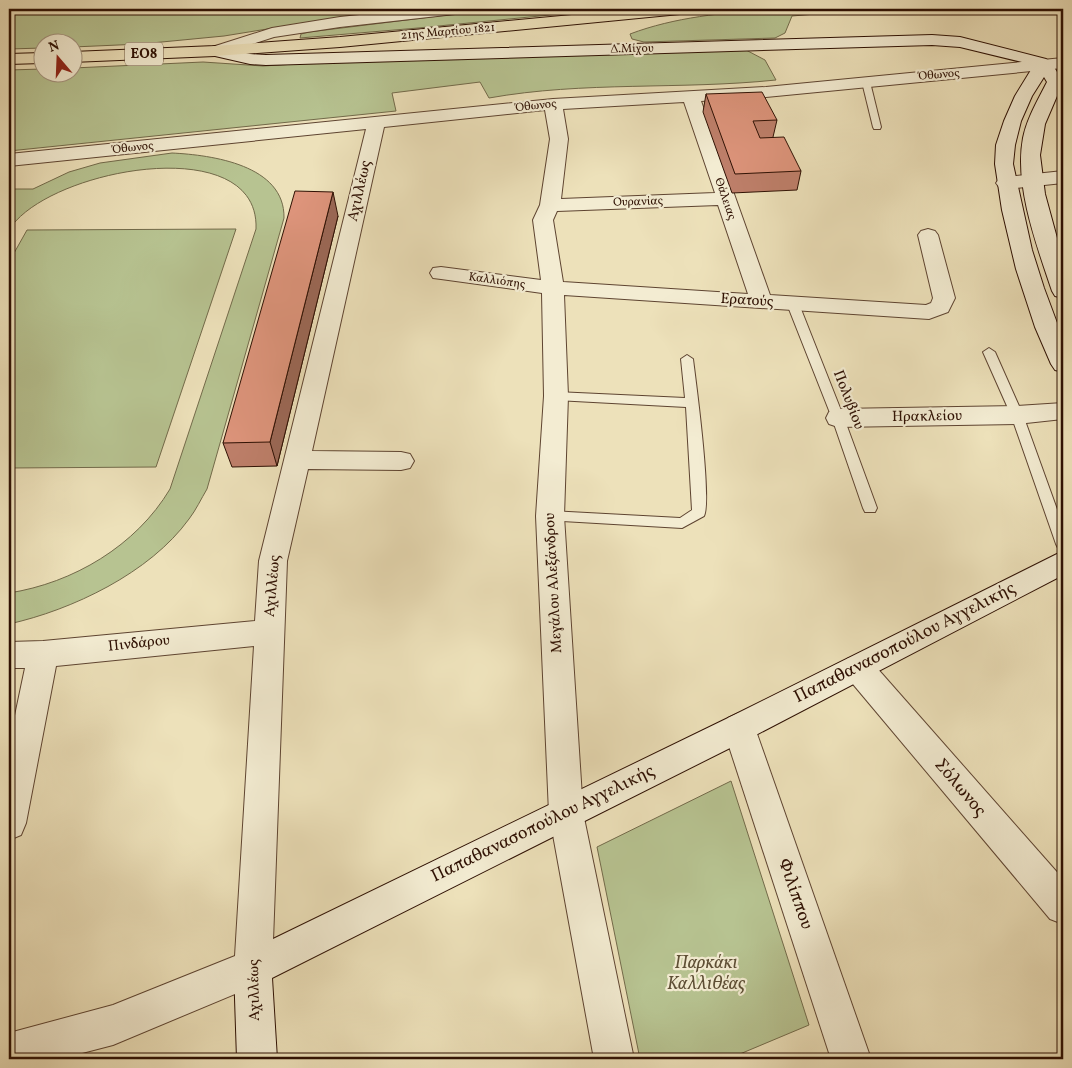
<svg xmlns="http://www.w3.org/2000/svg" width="1072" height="1068" font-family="Vollkorn,serif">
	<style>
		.green { fill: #b7c391; stroke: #726a4a }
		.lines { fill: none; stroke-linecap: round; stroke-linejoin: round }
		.lane-casing { stroke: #5e4431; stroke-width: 2 }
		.street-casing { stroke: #5e4431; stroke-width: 2 }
		.secondary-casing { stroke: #2e1003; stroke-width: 2 }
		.primary-casing { stroke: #2e1003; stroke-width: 2 }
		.lane { fill: #f3ecd2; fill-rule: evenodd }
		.street { fill: #f3ecd2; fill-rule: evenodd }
		.secondary { fill: #f3ecd2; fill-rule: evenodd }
		.primary { fill: #ede1ba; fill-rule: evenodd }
		.wall { fill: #be7f6a; stroke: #2e1003 }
		.shaded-wall { fill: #9b6856; stroke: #2e1003 }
		.building { fill: #dd947b; stroke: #2e1003 }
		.labels { text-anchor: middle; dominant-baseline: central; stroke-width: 4.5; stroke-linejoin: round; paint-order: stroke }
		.far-street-label { font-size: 12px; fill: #2e1003; stroke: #f3ecd2 }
		.shield { fill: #f3ecd2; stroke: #695241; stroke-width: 1 }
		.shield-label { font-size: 14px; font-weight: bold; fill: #2e1003 }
		.street-label { font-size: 15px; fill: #2e1003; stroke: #f3ecd2 }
		.near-street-label { font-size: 18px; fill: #2e1003; stroke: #f3ecd2 }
		.near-park-label { font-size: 18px; font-style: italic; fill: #5e4f35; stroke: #f3ecd2 }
	</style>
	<rect width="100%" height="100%" fill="#ede1ba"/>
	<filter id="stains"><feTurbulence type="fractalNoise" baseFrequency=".004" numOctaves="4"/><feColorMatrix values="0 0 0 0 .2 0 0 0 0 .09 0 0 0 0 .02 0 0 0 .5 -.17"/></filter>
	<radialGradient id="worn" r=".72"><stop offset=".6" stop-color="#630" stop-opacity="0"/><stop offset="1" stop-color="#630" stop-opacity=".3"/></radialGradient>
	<g class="green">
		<polygon points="9,9 409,9 360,14 224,36 141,44 73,47 72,42 42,42 42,48 9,49"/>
		<polygon points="496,9 611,9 418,28 300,38 301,34 309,32"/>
		<path d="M771,9H874L792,16L785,33L775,38L644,42L632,39L630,34C675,17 723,13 771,9Z"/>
		<path d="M746,50L765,60L776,80C680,90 584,81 489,98L480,82L392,93L396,111L9,151V70L42,69V72H72L73,68L203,62L263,66L377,59Z"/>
		<path d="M172,153C212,155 285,165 284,218L207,489C201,499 196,510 189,519C150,573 72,610 9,624V593C73,583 136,546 170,489L256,229C260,129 46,169 9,230V189H33L69,172L100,163Z"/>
		<polygon points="236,229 156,467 9,468 9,262 27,230"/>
		<polygon points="731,781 809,1025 728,1059 640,1059 597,847"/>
	</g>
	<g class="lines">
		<g class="lane-casing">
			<g id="lane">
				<polygon points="866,79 870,82 881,127 880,129 874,129 873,127 862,82"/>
				<polygon points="793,301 799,304 844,418 877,508 875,512 865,512 863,508 832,418 787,304"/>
				<polygon points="989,348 995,352 1023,415 1063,526 1063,549 1058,548 1056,544 1011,415 983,352"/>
				<path d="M687,355L693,359C696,383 712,500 704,516L682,528L545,520L543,516L545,512L550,511L680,518L692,510L686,407L556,400L550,396L556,392L685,398L681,359Z"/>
			</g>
		</g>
		<g class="street-casing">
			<g id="street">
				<polygon points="417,9 463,9 460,12 455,14 340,27 274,37 215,56 209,54 207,51 209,48 272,28 340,17"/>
				<path d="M1063,58V68L766,97L701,101L770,295L926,305L931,303L933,298L918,235L921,231L928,229L935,231L938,235L955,298L948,312L929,319L564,295L568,396L564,516L583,813L634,1059H594L549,813L536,516L544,396L542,293L441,279L433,278L430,273L433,268L441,267L541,280L533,220L540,205L550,139L545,110L384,127L312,451L401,452L410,454L414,461L410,468L401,470L308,469L287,561L272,968L266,981L113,1045L59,1059H9V1033L113,1005L235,956L254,646L56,666L26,823L21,835L9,840V744L25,668H9V642L43,641L255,621L259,561L366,129L9,166V154L553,99L766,87ZM684,102L715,193L561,199L568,139L563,109ZM718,205L748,294L563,282L553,220L557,211Z"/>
				<polygon points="1063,171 1063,183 1006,189 999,187 996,183 999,179 1006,177"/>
				<polygon points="1063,403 1063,419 1017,424 838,427 829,424 826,418 829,412 838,409 1017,406"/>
				<polygon points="858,655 869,659 1063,879 1063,924 1050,919 847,677 843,668 847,659"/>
				<polygon points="739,713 750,718 755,728 871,1059 831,1059 723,728 728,718"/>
			</g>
		</g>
		<g class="secondary-casing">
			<g id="secondary">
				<path d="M932,35L960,37L1046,59L1051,62L1063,82L1045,124L1040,155L1045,194L1063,260V298L1055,296L1052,291C1037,246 1014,186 1023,138C1027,118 1038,100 1047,82L1044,77L1032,96L1021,121L1015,145L1013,164L1032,250L1044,288L1063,339V372L1055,370L1051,364L1035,327L1016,269L1002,210L995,164L996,145L1004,121L1015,96L1034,65L960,47L932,45L266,65L250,64L215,56L209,54L207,51L209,48L215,46L250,54L266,55Z"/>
				<polygon points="1063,551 1063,575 750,738 272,978 277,1059 237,1059 234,968 240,955 728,718"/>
			</g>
		</g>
		<g class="primary-casing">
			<g id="primary">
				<polygon points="635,9 688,9 685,12 680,14 340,47 215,56 72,62 72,52 215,46 340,37"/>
				<polygon points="42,53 42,63 9,64 9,54"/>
			</g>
		</g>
		<use href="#lane" class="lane"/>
		<use href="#street" class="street"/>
		<use href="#secondary" class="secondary"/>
		<use href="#primary" class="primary"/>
	</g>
	<g class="wall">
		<polygon points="706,94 777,120 773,137 801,171 797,190 732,193 703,112"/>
		<polygon points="338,216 277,466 232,467 223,443"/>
	</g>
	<polygon class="shaded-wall" points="333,192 338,216 277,466 270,442"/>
	<g class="building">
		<polygon points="762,92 777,120 753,121 760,138 784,137 801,171 735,174 706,94"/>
		<polygon points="295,191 333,192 270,442 223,443"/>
	</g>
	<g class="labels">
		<g class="far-street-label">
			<text transform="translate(448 32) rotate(-5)">21ης Μαρτίου 1821</text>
			<text transform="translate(632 49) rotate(-1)">Δ.Μίχου</text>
			<text transform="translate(939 75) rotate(-5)">Όθωνος</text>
			<text transform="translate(536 106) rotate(-6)">Όθωνος</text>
			<text transform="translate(133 148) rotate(-6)">Όθωνος</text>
			<text transform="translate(725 199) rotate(71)">Θάλειας</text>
			<text transform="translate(638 202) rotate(-2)">Ουρανίας</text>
			<text transform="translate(497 281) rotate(8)">Καλλιόπης</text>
		</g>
		<rect class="shield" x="125" y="42.5" width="38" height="23" rx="4"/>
		<g class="shield-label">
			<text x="144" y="54">ΕΟ8</text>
		</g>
		<g class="street-label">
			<text transform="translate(360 191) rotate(-77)">Αχιλλέως</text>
			<text transform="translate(747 301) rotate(4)">Ερατούς</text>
			<text transform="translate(848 400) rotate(69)">Πολυβίου</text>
			<text transform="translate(927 417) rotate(-1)">Ηρακλείου</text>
			<text transform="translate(554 583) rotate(-93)">Μεγάλου Αλεξάνδρου</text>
			<text transform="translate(273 586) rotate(-85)">Αχιλλέως</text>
			<text transform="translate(139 644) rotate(-6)">Πινδάρου</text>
			<text transform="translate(255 990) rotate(-91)">Αχιλλέως</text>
		</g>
		<g class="near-street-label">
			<text transform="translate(905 643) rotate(-27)">Παπαθανασοπούλου Αγγελικής</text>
			<text transform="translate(960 788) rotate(50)">Σόλωνος</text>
			<text transform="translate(543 824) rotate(-26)">Παπαθανασοπούλου Αγγελικής</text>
			<text transform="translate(795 894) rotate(71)">Φιλίππου</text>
		</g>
		<g class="near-park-label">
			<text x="706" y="963">Παρκάκι<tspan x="706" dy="21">Καλλιθέας</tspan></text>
		</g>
	</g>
	<rect width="1072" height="1068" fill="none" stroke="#ede1ba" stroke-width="30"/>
	<rect x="10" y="10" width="1052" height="1048" fill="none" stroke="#2e1003" stroke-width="2.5"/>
	<rect x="15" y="15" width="1042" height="1038" fill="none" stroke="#2e1003"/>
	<g transform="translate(58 58) rotate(341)"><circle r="24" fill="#f3ecd2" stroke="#a4947f"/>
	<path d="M0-4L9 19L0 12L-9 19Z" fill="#8f2418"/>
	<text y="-8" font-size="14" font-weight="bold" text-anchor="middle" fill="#2e1003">N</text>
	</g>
	<rect width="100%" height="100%" filter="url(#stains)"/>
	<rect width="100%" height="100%" fill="url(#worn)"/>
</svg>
